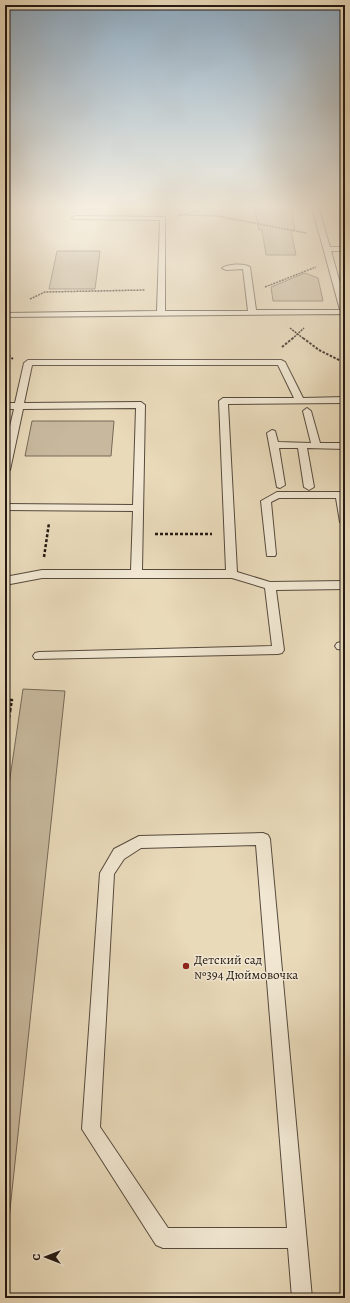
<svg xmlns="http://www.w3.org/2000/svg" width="350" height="1303" font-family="Alegreya,serif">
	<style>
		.green { fill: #c8b99e; stroke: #766a58 }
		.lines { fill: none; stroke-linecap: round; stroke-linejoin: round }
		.service-casing { stroke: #564a3d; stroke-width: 2 }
		.path-far4 { stroke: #251a13; stroke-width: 1.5; stroke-dasharray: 2 1; stroke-linecap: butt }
		.path-far3 { stroke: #251a13; stroke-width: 2; stroke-dasharray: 2.5 1.5; stroke-linecap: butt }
		.path-far2 { stroke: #251a13; stroke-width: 2.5; stroke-dasharray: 3 2; stroke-linecap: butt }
		.path-far1 { stroke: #251a13; stroke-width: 3; stroke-dasharray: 3.5 2.5; stroke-linecap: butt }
		.path { stroke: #251a13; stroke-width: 4; stroke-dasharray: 4.5 3; stroke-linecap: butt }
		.service { fill: #f1e7d2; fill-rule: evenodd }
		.poi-dot { fill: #8f2418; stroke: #f1e7d2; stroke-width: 1.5 }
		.labels { text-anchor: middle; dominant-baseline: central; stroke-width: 3; stroke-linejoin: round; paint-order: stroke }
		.near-poi-label { font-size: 13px; fill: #251a13; stroke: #f1e7d2; text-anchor: start }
	</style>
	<rect width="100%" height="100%" fill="#e9daba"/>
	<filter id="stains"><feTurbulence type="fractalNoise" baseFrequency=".005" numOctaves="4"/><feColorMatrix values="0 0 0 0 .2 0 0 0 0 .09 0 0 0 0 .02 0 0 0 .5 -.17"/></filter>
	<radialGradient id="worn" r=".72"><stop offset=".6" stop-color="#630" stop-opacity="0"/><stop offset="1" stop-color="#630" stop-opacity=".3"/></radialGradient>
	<g class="green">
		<polygon points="254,207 291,207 295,230 291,230 296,255 266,255 262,230 259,230"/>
		<polygon points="57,251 100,251 95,289 49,289"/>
		<polygon points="305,273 318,278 323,301 273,301 271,287"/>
		<polygon points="32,421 114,421 111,456 25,456"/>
		<polygon points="23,689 65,691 5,1257 5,812"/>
	</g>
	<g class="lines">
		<g class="service-casing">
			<g id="service">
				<path d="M312,207H318L330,247H345V251H331L345,301V316L341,314L5,317V313L157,311L160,220L73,219L72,218L75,216L165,217V311H248L243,269L226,270L222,268C228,264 244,263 250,267L256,310H340Z"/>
				<path d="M28,360H281L285,362L303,398L345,397V403L228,404L237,572L270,582L345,581V589L276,590L284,650L282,653L278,654L35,659L33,656L35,653L39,652L272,646L265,588L232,578H42L5,585V577L42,570H131L133,511L5,510V504L133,505L136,408L23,409L10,470L5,473V448L14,409H5V403H15L24,363ZM32,365H278L294,398H223L219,401L226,570H142L145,405L141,402L24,403Z"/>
				<polygon points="307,408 311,411 320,443 345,443 345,449 307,448 314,487 309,490 304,487 298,448 279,448 285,485 280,488 277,487 267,433 272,430 275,431 278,442 311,443 303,411"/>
				<polygon points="277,492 345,492 345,525 340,522 336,498 279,498 271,502 276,554 275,556 267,556 261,501"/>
				<polygon points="341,642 345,642 345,650 337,649 335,646 337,643"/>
				<path d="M263,833L268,835L270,839L312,1298H292L288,1248H163L156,1245L82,1129L100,873L114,849L139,836ZM256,845L287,1228H168L100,1127L114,874L124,859L141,848Z"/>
			</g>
		</g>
		<g class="path-far4">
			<polyline points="186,215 217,216 306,233"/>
			<polyline points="178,216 209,207"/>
			<polyline points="265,287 316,267"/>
			<polyline points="30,299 45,292 145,290"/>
			<polyline points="290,328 304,339"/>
			<polyline points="292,339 304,328"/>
		</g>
		<g class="path-far3">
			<polyline points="303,338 319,350 345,363"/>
			<polyline points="282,347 293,338"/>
			<polyline points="5,353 13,359"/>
		</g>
		<g class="path-far2">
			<polyline points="155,534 212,534"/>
			<polyline points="44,557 49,523"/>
			<polyline points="5,700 12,700 10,711"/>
		</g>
		<polyline class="path-far1" points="5,742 10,710"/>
		<polyline class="path" points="342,1298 345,1296"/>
		<use href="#service" class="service"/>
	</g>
	<linearGradient id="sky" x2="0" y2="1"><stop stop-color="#8da9bf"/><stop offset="0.53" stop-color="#f5eee0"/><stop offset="1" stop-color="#f5eee0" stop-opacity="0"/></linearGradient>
	<rect width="350" height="390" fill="url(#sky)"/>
	<circle class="poi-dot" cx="186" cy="966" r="4"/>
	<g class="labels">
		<g class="near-poi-label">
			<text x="194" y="959">Детский сад<tspan x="194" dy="15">№394 Дюймовочка</tspan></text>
		</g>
	</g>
	<rect width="350" height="1303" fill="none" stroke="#e9daba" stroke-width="20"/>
	<rect x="6" y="6" width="338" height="1291" fill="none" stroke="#251a13" stroke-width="2"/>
	<rect x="10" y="10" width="330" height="1283" fill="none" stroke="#251a13"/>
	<g transform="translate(46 1257) rotate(270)" stroke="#f1e7d2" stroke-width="3" paint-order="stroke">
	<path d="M0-3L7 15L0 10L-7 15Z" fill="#251a13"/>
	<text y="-6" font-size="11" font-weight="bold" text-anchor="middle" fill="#251a13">С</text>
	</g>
	<rect width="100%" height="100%" filter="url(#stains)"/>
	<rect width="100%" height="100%" fill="url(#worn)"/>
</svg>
